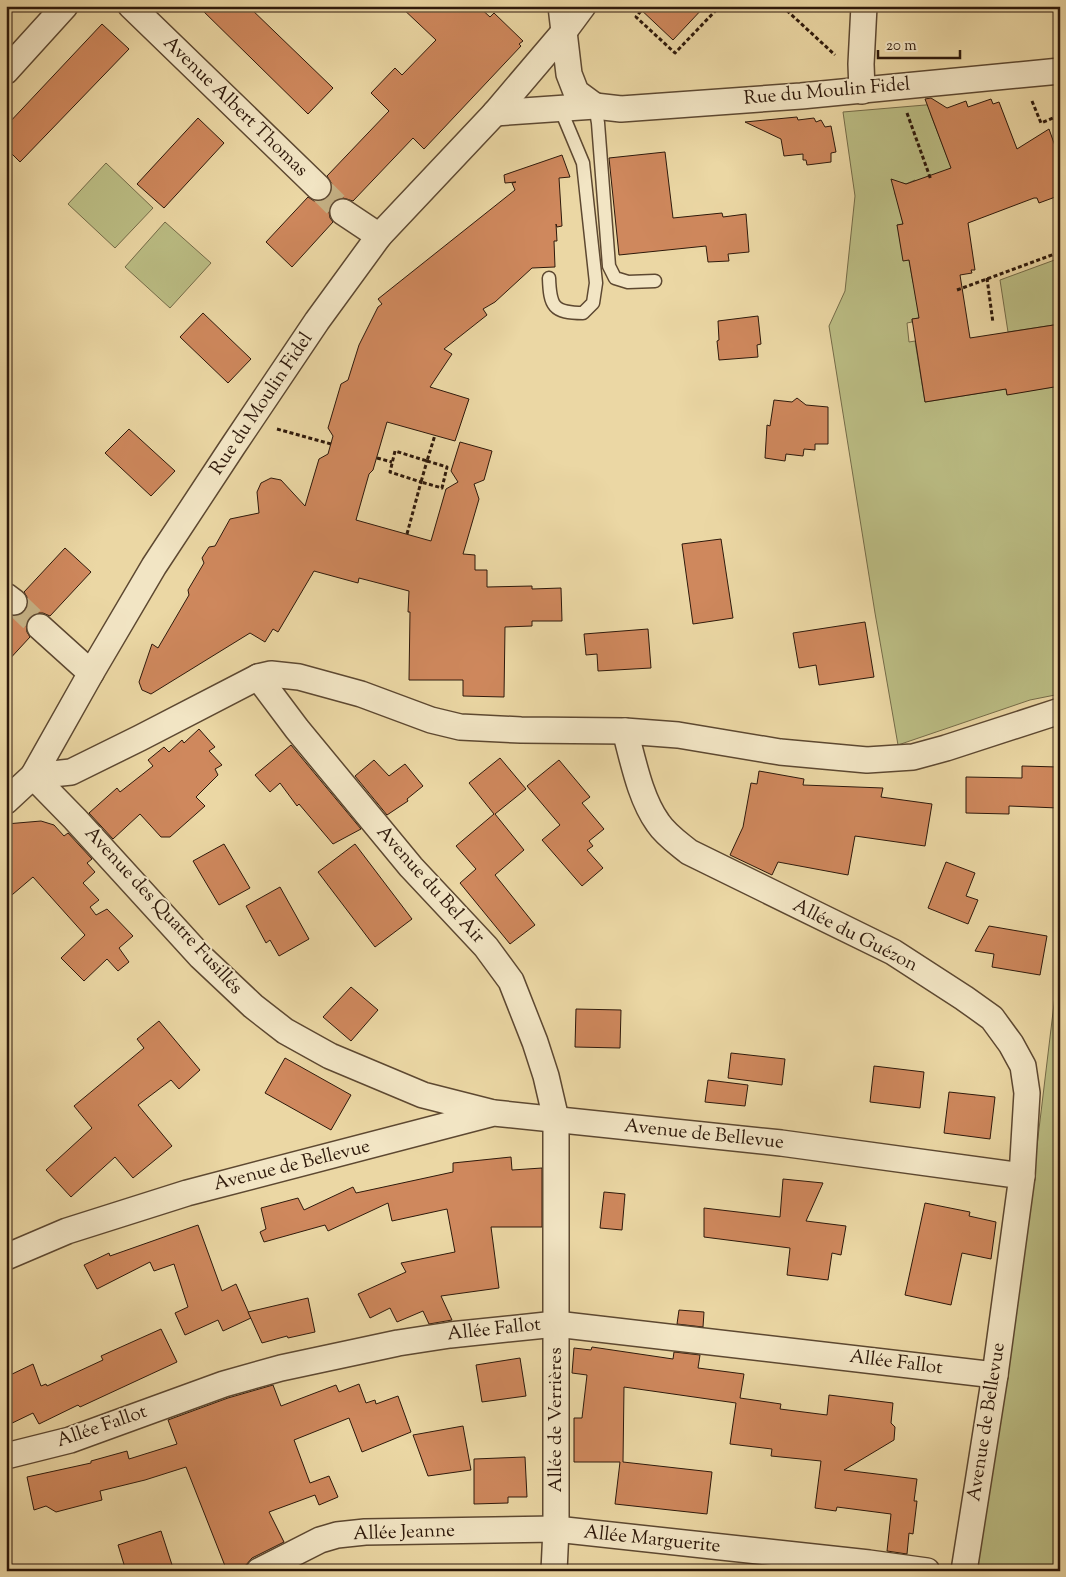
<svg xmlns="http://www.w3.org/2000/svg" width="1066" height="1577" font-family="'Sorts Mill Goudy',serif">
	<style>
		.green { fill: #bbbd84; stroke: #746b48 }
		.building { fill: #cf885d; stroke: #2e190b }
		.lines { fill: none; stroke-linecap: round; stroke-linejoin: round }
		.minor-tunnel { stroke: #c5b185; stroke-width: 25; stroke-dasharray: 25 12; stroke-linecap: butt }
		.service-casing { stroke: #5d4831; stroke-width: 15 }
		.minor-casing { stroke: #5d4831; stroke-width: 28 }
		.path { stroke: #2e190b; stroke-width: 3; stroke-dasharray: 4 2.5; stroke-linecap: butt }
		.service { stroke: #f2e5c4; stroke-width: 12 }
		.minor { stroke: #f2e5c4; stroke-width: 25 }
		.labels { text-anchor: middle; dominant-baseline: central; stroke-width: 4; stroke-linejoin: round; paint-order: stroke }
		.street-label { font-size: 19px; fill: #2e190b; stroke: #f2e5c4 }
	</style>
	<rect width="100%" height="100%" fill="#ebd7a4"/>
	<filter id="stains"><feTurbulence type="fractalNoise" baseFrequency=".004" numOctaves="4"/><feColorMatrix values="0 0 0 0 .2 0 0 0 0 .09 0 0 0 0 .02 0 0 0 .5 -.17"/></filter>
	<radialGradient id="worn" r=".72"><stop offset=".6" stop-color="#630" stop-opacity="0"/><stop offset="1" stop-color="#630" stop-opacity=".3"/></radialGradient>
	<g class="green">
		<path d="M937,104L930,111L931,115L949,162L961,173L917,185L915,180L906,184L902,183L895,188C894,193 895,196 899,199L903,224L897,225L909,260L913,282L932,316L912,319V322L907,323L909,342L915,341L925,402L1006,389L1007,394L1060,386V694L1030,700L898,745L875,613L829,326L845,291L855,196L843,112Z"/>
		<polygon points="106,163 153,208 115,248 68,204"/>
		<polygon points="165,222 211,263 170,308 125,267"/>
		<polygon points="1060,258 1060,324 1008,332 1000,280"/>
		<polygon points="1060,954 1060,1571 977,1571 1033,1179"/>
	</g>
	<g class="building">
		<polygon points="198,6 248,6 333,88 308,114"/>
		<polygon points="400,6 478,6 490,17 494,13 523,41 519,44 521,46 424,149 413,138 353,201 343,198 336,199 331,204 329,212 330,218 333,222 292,267 266,242 308,197 314,201 321,201 329,197 332,190 332,184 327,176 389,111 371,93 395,68 402,75 436,40"/>
		<polygon points="637,6 705,6 673,40"/>
		<polygon points="102,24 129,49 20,162 6,148 6,126"/>
		<polygon points="931,98 947,108 966,101 968,107 991,99 993,104 999,102 1017,149 1049,129 1060,160 1060,189 1057,191 1058,196 1039,203 1037,198 1034,198 968,223 975,270 971,270 972,273 960,275 970,338 1060,324 1060,386 1007,395 1006,389 925,402 912,319 919,318 909,260 903,261 897,225 903,224 891,179 906,184 951,168 925,99"/>
		<polygon points="797,117 798,120 814,118 816,122 821,120 825,127 831,126 836,152 831,153 831,162 807,165 806,160 803,160 803,154 784,156 781,139 745,122"/>
		<polygon points="198,118 224,143 164,208 137,184"/>
		<polygon points="665,152 673,218 722,213 723,217 746,214 749,252 728,254 729,261 708,262 706,246 619,255 609,158"/>
		<polygon points="562,155 570,177 559,178 562,226 557,227 556,224 557,241 554,241 555,267 532,268 495,302 483,309 487,315 444,349 452,354 430,387 469,399 455,441 387,422 373,470 369,474 356,520 431,541 446,489 458,482 451,471 460,442 492,451 484,480 474,484 479,499 463,554 475,555 475,570 487,570 487,587 532,586 532,589 561,588 562,621 532,621 532,626 505,627 504,697 463,696 463,680 409,680 410,612 408,612 409,591 359,578 358,583 314,571 278,632 273,629 265,642 250,633 151,694 142,690 139,682 152,644 158,648 189,595 188,590 204,563 202,558 209,547 215,546 230,519 259,513 257,492 261,483 271,478 281,480 305,506 319,459 328,454 333,436 328,428 341,384 348,380 359,345 378,307 382,304 378,299 515,190 512,183 516,182 505,183 504,175"/>
		<polygon points="203,313 251,359 228,383 180,337"/>
		<polygon points="758,316 761,344 757,345 758,357 719,360 717,341 719,340 718,321"/>
		<polygon points="797,398 806,405 828,407 828,444 815,444 815,450 804,449 803,456 786,454 785,461 765,458 767,425 770,426 774,400 792,402"/>
		<polygon points="129,429 175,471 151,496 105,453"/>
		<polygon points="721,539 733,618 693,624 682,544"/>
		<polygon points="65,548 91,572 50,616 43,613 36,613 30,617 26,624 27,632 30,637 6,663 6,614 13,616 19,615 25,611 28,603 27,597 24,592"/>
		<polygon points="865,622 874,677 819,685 816,665 799,668 793,633"/>
		<polygon points="648,629 651,668 598,671 597,654 586,655 584,634"/>
		<polygon points="199,729 215,747 209,751 222,765 215,769 218,775 196,797 205,806 170,837 161,837 140,814 113,839 89,813 117,788 120,792 153,766 148,760 164,747 169,752 182,740 184,743"/>
		<polygon points="291,745 361,829 333,844 299,804 297,806 280,783 270,792 255,775"/>
		<polygon points="500,758 526,789 495,814 524,850 495,875 535,925 510,944 460,883 476,869 456,846 494,814 469,783"/>
		<polygon points="374,760 389,776 405,764 423,786 407,799 408,801 387,815 355,776"/>
		<polygon points="559,760 590,797 582,803 604,829 589,841 593,846 587,850 603,868 582,886 542,840 560,825 527,786"/>
		<polygon points="1022,766 1058,767 1058,808 1009,806 1009,814 966,813 966,777 1022,778"/>
		<polygon points="759,771 804,779 803,785 883,788 881,797 932,804 925,846 855,836 848,875 778,862 772,875 730,855 743,827 751,783 757,784"/>
		<polygon points="41,821 54,825 64,836 68,833 92,859 87,863 95,872 83,883 99,900 90,907 96,915 107,909 133,936 119,948 129,962 118,971 107,959 84,981 61,958 85,935 33,877 6,900 6,824"/>
		<polygon points="224,844 250,888 219,905 193,861"/>
		<polygon points="355,844 412,919 375,947 318,872"/>
		<polygon points="946,862 975,873 966,896 978,900 968,924 928,908"/>
		<polygon points="280,887 309,939 279,956 270,940 266,943 246,906"/>
		<polygon points="989,926 1047,936 1040,975 992,967 994,954 975,951"/>
		<polygon points="351,987 378,1010 351,1041 323,1017"/>
		<polygon points="576,1009 621,1010 620,1048 575,1047"/>
		<polygon points="159,1021 200,1070 179,1089 171,1080 138,1105 172,1146 133,1178 115,1157 71,1197 46,1170 92,1128 74,1106 144,1048 137,1039"/>
		<polygon points="731,1053 785,1059 782,1085 728,1078"/>
		<polygon points="285,1058 351,1095 331,1130 265,1093"/>
		<polygon points="874,1066 924,1072 920,1108 870,1102"/>
		<polygon points="708,1080 748,1085 745,1106 705,1102"/>
		<polygon points="949,1092 995,1097 990,1139 944,1133"/>
		<polygon points="511,1157 512,1170 542,1168 542,1227 491,1227 499,1288 441,1296 452,1320 429,1324 423,1311 397,1322 390,1308 370,1318 358,1294 406,1272 401,1263 455,1252 447,1209 392,1221 388,1203 328,1231 325,1225 264,1242 260,1232 266,1229 261,1208 298,1198 304,1210 353,1187 356,1193 453,1172 453,1163"/>
		<polygon points="783,1179 823,1183 806,1221 846,1226 841,1255 832,1253 828,1280 787,1275 790,1248 704,1237 704,1208 780,1217"/>
		<polygon points="604,1192 625,1194 622,1230 600,1228"/>
		<polygon points="925,1203 970,1212 969,1216 996,1222 991,1259 962,1253 951,1305 905,1295"/>
		<polygon points="198,1225 222,1291 236,1284 251,1318 223,1331 218,1320 185,1335 175,1313 188,1307 174,1264 154,1271 150,1262 97,1289 84,1265 109,1253 110,1256"/>
		<polygon points="308,1298 315,1332 288,1338 287,1336 262,1343 248,1312"/>
		<polygon points="679,1310 704,1312 703,1327 677,1324"/>
		<polygon points="161,1329 177,1362 80,1407 78,1405 39,1424 33,1413 6,1426 6,1377 33,1364 41,1386 46,1384 47,1386 103,1360 101,1356"/>
		<polygon points="592,1347 673,1359 674,1352 700,1355 698,1368 744,1374 740,1398 781,1404 780,1409 827,1415 829,1395 893,1403 891,1423 895,1427 894,1440 844,1470 917,1479 914,1501 917,1501 913,1534 909,1533 907,1554 887,1551 891,1514 837,1507 836,1511 815,1508 821,1461 771,1456 772,1449 730,1444 736,1403 624,1387 623,1462 712,1472 707,1514 615,1504 620,1462 574,1462 574,1418 582,1418 587,1375 572,1373 574,1348 591,1350"/>
		<polygon points="520,1358 526,1396 482,1402 476,1365"/>
		<polygon points="359,1384 366,1403 375,1400 376,1404 398,1396 411,1432 362,1452 349,1418 294,1440 310,1483 329,1476 338,1497 319,1505 315,1495 269,1512 284,1542 252,1558 246,1565 234,1571 227,1571 186,1467 145,1480 100,1491 102,1500 56,1512 46,1506 34,1510 27,1477 91,1463 91,1461 127,1451 129,1459 177,1444 168,1420 228,1398 273,1385 281,1406 336,1385 339,1392"/>
		<polygon points="463,1426 471,1470 428,1476 413,1435"/>
		<polygon points="525,1457 527,1497 508,1497 508,1503 474,1504 474,1459"/>
		<polygon points="161,1531 174,1571 126,1571 118,1545"/>
	</g>
	<g class="lines">
		<g class="minor-tunnel">
			<polyline points="318,187 343,212"/>
			<polyline points="14,602 40,627"/>
		</g>
		<g class="service-casing">
			<g id="service">
				<polyline points="595,106 598,123 609,266 615,278 628,282 655,281"/>
				<path d="M549,278C550,306 553,313 583,313L593,303L596,283L583,163L560,108"/>
			</g>
		</g>
		<g class="minor-casing">
			<g id="minor">
				<polyline points="131,6 318,187"/>
				<polyline points="561,6 569,74 576,92 595,106"/>
				<polyline points="6,71 65,6"/>
				<polyline points="862,91 861,64 864,6"/>
				<polyline points="495,113 595,106 621,109 801,96 1060,71"/>
				<polyline points="343,212 379,236"/>
				<polyline points="6,596 14,602"/>
				<polyline points="40,627 91,673"/>
				<polyline points="258,677 297,729 411,867 486,947 511,981 535,1042 546,1076 556,1119 556,1529 554,1571"/>
				<path d="M625,731C633,760 640,798 658,823C666,835 678,843 689,852L893,952L964,998L992,1018L1011,1044L1023,1066L1027,1093L1022,1176"/>
				<polyline points="33,776 71,772 140,738 258,677 271,674 299,677 361,694 431,720 460,727 521,730 625,731 678,735 780,752 867,760 913,757 946,748 1060,711"/>
				<polyline points="33,776 75,819 201,957 253,1006 285,1031 330,1056 423,1095 490,1112"/>
				<polyline points="6,801 33,776 91,673 154,566 233,446 317,321 379,236 495,113 563,33 583,6"/>
				<polyline points="6,1257 67,1231 187,1193 494,1113 781,1143 1022,1176 995,1375 964,1571"/>
				<polyline points="6,1456 70,1440 224,1384 281,1368 398,1343 450,1335 556,1324 995,1375"/>
				<polyline points="259,1571 320,1540 337,1535 365,1532 556,1529 869,1563 927,1571"/>
			</g>
		</g>
		<g class="path">
			<polyline points="645,6 636,17 675,53 720,6"/>
			<polyline points="782,6 835,55"/>
			<polyline points="1032,101 1041,123 1058,116 1060,120"/>
			<polyline points="907,113 931,180"/>
			<polyline points="987,278 993,323"/>
			<polyline points="957,290 1060,252"/>
			<polyline points="277,429 331,444"/>
			<polyline points="377,458 392,462"/>
			<polygon points="427,461 447,467 442,488 421,482"/>
			<polyline points="407,534 421,482 390,472 395,451 427,461 435,435"/>
		</g>
		<use href="#service" class="service"/>
		<use href="#minor" class="minor"/>
	</g>
	<g class="labels">
		<g class="street-label">
			<text transform="translate(827 92) rotate(-5)">Rue du Moulin Fidel</text>
			<text transform="translate(235 107) rotate(44)">Avenue Albert Thomas</text>
			<text transform="translate(262 404) rotate(-56)">Rue du Moulin Fidel</text>
			<text transform="translate(430 885) rotate(48)">Avenue du Bel Air</text>
			<text transform="translate(163 911) rotate(47)">Avenue des Quatre Fusillés</text>
			<text transform="translate(855 936) rotate(27)">Allée du Guézon</text>
			<text transform="translate(704 1135) rotate(6)">Avenue de Bellevue</text>
			<text transform="translate(292 1166) rotate(-14)">Avenue de Bellevue</text>
			<text transform="translate(494 1330) rotate(-6)">Allée Fallot</text>
			<text transform="translate(896 1363) rotate(7)">Allée Fallot</text>
			<text transform="translate(556 1420) rotate(-90)">Allée de Verrières</text>
			<text transform="translate(987 1422) rotate(-81)">Avenue de Bellevue</text>
			<text transform="translate(102 1427) rotate(-19)">Allée Fallot</text>
			<text transform="translate(404 1533) rotate(-2)">Allée Jeanne</text>
			<text transform="translate(652 1540) rotate(6)">Allée Marguerite</text>
		</g>
	</g>
	<rect width="1066" height="1577" fill="none" stroke="#ebd7a4" stroke-width="25"/>
	<rect x="8" y="8" width="1051" height="1562" fill="none" stroke="#2e190b" stroke-width="2.5"/>
	<rect x="12" y="12" width="1041" height="1552" fill="none" stroke="#2e190b"/>
	<path d="M878 50v8h82v-8" fill="none" stroke="#2e190b" stroke-width="2.5"/>
	<text x="886" y="50" font-size="15" fill="#2e190b" stroke="#f2e5c4" stroke-width="4" paint-order="stroke">20 m</text>
	<rect width="100%" height="100%" filter="url(#stains)"/>
	<rect width="100%" height="100%" fill="url(#worn)"/>
</svg>
